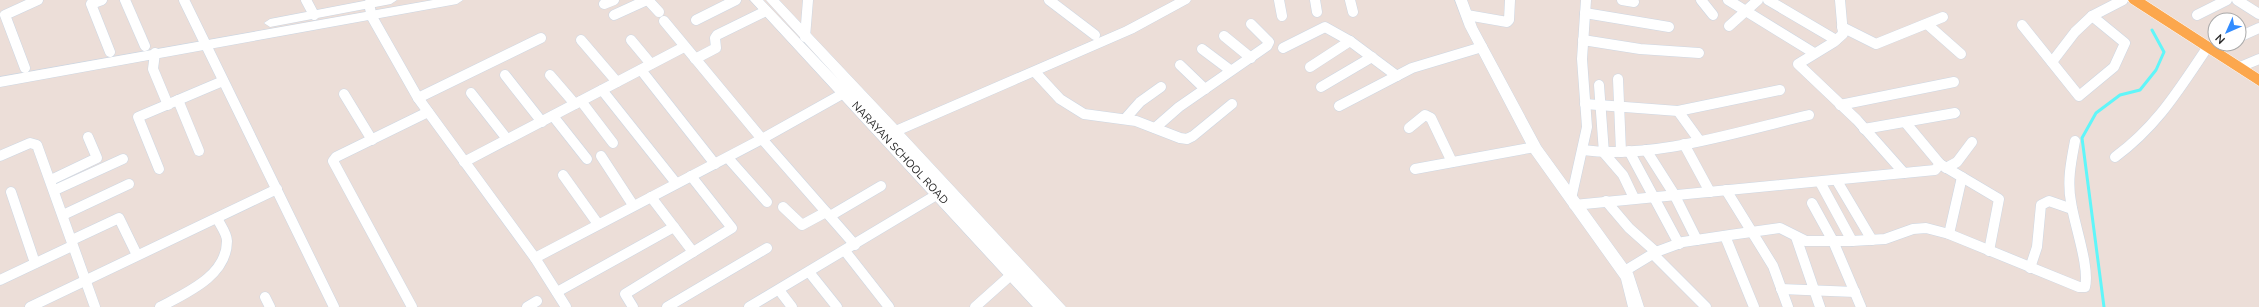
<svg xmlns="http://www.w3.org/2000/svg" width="2259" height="307" font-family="'Nunito Sans',sans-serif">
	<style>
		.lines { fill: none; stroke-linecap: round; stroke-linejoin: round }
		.stream { stroke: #60f6f9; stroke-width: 3 }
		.street-casing { stroke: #cdd7e3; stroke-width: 11 }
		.secondary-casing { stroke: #cdd7e3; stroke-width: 1 }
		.primary-casing { stroke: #fff; stroke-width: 1 }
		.street { stroke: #fff; stroke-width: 10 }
		.secondary { fill: #fff; fill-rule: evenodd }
		.primary { fill: #fca74d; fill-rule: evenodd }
		.labels { text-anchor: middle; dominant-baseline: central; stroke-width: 4; stroke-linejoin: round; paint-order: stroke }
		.street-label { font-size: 11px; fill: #282828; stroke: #fff }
	</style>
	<rect width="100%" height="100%" fill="#ecded8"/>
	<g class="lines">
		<polyline class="stream" points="2104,307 2082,138 2096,113 2120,95 2140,90 2156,70 2164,52 2152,30"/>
		<g class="street-casing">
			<g id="street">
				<polyline points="102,0 91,4 110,52"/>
				<polyline points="125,0 145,46"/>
				<polyline points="184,0 334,307"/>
				<polyline points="306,0 314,15"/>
				<polyline points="648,0 659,12"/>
				<polyline points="1049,0 1095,35"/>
				<polyline points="1279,0 1282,16"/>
				<polyline points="1315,0 1317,12"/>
				<polyline points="1350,0 1353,12"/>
				<polyline points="1622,0 1634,2"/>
				<polyline points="1701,0 1713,15"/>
				<polyline points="1728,0 1814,53"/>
				<polyline points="1768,0 1836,40"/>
				<polyline points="2237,0 2259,14"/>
				<polyline points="369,4 372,17 418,98 535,258 566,307"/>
				<polyline points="604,4 614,0"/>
				<polyline points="1585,13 1669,27"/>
				<polyline points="614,15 647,0"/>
				<polyline points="1467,15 1507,22 1509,20 1510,0"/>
				<polyline points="2197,15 2227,0"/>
				<polyline points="696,20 736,0"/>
				<polyline points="664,21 762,139 855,245"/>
				<polyline points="1927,24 1961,54"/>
				<polyline points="2022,25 2079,96 2114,67 2125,43 2092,16 2123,0"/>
				<polyline points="1729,26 1758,0"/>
				<polyline points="1842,27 1876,44 1943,17"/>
				<polyline points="1224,36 1251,58"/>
				<polyline points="805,37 808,0"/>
				<polyline points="2239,37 2259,28"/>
				<polyline points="581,40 617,82"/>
				<polyline points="631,40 651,64"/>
				<polyline points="1583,40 1640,49 1699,53"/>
				<polyline points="1283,48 1325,27 1350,41 1397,76"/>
				<polyline points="1202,49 1230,70"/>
				<polyline points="155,53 153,69 168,105"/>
				<polyline points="695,59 716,48 715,38 717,35 766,11"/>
				<polyline points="2052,62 2075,32 2092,16"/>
				<polyline points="1180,65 1205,89"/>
				<polyline points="1310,67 1350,41"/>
				<polyline points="2240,67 2259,59"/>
				<polyline points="25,68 5,15 38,0"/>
				<polyline points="641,70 715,164"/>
				<polyline points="1035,72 1060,99 1084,114 1136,121 1180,138 1187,139 1193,136 1232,104"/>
				<polyline points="505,75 542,122"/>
				<polyline points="550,75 575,104"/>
				<polyline points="1618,79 1621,152"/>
				<polyline points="1599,85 1604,153 1623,175 1634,198"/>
				<polyline points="1321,87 1372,57"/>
				<polyline points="602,90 676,183"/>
				<polyline points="471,93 507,139"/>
				<polyline points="344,94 372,140"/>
				<polyline points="418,98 541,38"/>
				<polyline points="178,100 199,151"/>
				<polyline points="581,101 613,143"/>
				<polyline points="1585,104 1678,111 1780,90"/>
				<polyline points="1840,105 1954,82"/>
				<polyline points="1339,106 1412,68 1482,47"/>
				<polyline points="1678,111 1699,140"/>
				<polyline points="553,116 587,159"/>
				<polyline points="1125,119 1140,102 1161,87"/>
				<polyline points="1155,128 1179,107 1267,46 1269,42 1251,24"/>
				<polyline points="1409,128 1425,115 1431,118 1452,162"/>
				<polyline points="1864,129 1955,113"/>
				<polyline points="1684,144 1710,192"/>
				<path d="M1583,150C1653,160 1740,131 1809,115"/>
				<polyline points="1646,150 1674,194 1697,240"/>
				<polyline points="1629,151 1679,244"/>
				<polyline points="0,156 30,143 37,145 95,307"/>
				<polyline points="601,156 633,205"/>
				<path d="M2115,157C2157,126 2178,91 2207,48"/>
				<polyline points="728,158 767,202"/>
				<polyline points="464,162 684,47"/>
				<polyline points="1940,164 1999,199 1989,251"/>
				<polyline points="1946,168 1957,162 1972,142"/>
				<polyline points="159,169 138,117 223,81"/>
				<polyline points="1415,169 1535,147"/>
				<polyline points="1904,173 1935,170 1940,164 1905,122"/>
				<polyline points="563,175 598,224"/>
				<polyline points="51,180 97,158 88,137"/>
				<polyline points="1837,181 1872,240"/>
				<polyline points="1820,182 1852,241"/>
				<polyline points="55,190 123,159"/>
				<polyline points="1726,190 1773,266 1788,307"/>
				<polyline points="11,192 35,263"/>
				<polyline points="651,197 693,252"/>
				<polyline points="1571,199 1587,127 1582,59 1586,0"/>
				<polyline points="1606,201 1629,228 1656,252"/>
				<polyline points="1812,203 1833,241 1861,307"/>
				<polyline points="1574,205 1904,173 1857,120 1798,64 1834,42 1843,34 1840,0"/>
				<polyline points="783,207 802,225 826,212"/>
				<polyline points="63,215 129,184"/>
				<polyline points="830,216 881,186"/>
				<polyline points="1949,234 1962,177"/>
				<polyline points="1725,236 1754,307"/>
				<polyline points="1796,237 1820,307"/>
				<polyline points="72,240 119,218 137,255"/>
				<polyline points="845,251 889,307"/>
				<polyline points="1653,254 1706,307"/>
				<polyline points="535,258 762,139 844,93"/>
				<polyline points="2030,268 2037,247 2041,205 2049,201 2072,209"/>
				<polyline points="809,272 837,307"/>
				<path d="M1623,272L1656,252L1683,242L1730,235L1780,228L1806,241H1852L1885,239L1913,229L1926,228L1949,234L2079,287H2085C2090,267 2074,224 2071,202C2067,181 2071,162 2075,141"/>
				<polyline points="0,280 72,246"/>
				<polyline points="1781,289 1855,292"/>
				<polyline points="779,290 792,307"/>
				<polyline points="557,292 674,227"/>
				<polyline points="265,297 270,307"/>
				<polyline points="30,307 277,189"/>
				<path d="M160,307C186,293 227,276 227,241C227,233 220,225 217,218"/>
				<polyline points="412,307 333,161 336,157 428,112"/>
				<polyline points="527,307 537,301"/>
				<polyline points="633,307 625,294 732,228 691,176"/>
				<polyline points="667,307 767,248"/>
				<polyline points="749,307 943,191"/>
				<polyline points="975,307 1012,274"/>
			</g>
		</g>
		<g class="secondary-casing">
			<g id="secondary">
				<polygon points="369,0 397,0 391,4 270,27 264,23 270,19"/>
				<polygon points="433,0 463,0 457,4 0,87 0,77"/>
				<polygon points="750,0 763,0 839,80 766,0 779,0 897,125 1124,27 1175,0 1191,0 1189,3 1134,33 904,133 1066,307 1033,307"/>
				<polygon points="1455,0 1467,0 1477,27 1541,146 1633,273 1644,307 1628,307 1621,279 1531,153 1465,27"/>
			</g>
		</g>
		<g class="primary-casing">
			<polygon id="primary" points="2128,0 2145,0 2259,74 2259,86 2130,3"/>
		</g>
		<use href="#street" class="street"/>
		<use href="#secondary" class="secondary"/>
		<use href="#primary" class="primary"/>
	</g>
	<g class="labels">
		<g class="street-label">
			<text transform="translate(900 153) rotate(47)">NARAYAN SCHOOL ROAD</text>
		</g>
	</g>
	<g transform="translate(2227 32) rotate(225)"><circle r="19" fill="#ffffff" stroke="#a9a9a9"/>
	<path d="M0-3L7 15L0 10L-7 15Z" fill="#328cff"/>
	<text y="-6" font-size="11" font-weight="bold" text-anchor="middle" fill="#282828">N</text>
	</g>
</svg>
